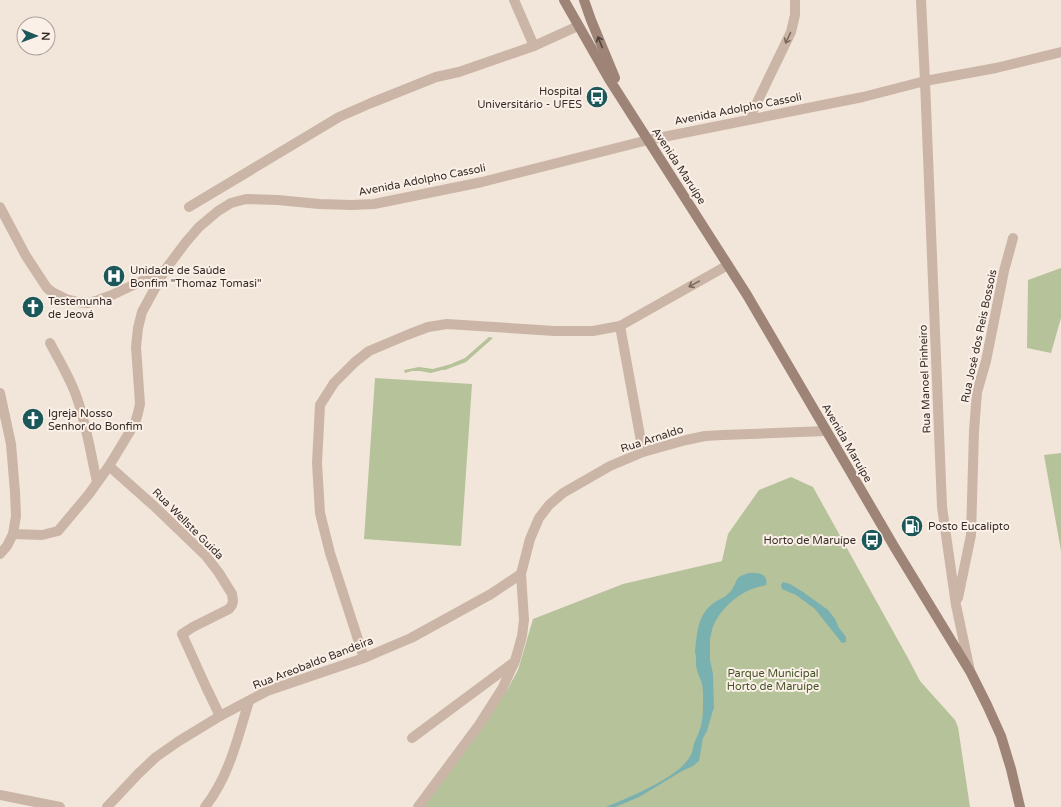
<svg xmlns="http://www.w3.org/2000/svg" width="1061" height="807" font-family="'Varela Round',sans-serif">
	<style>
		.green { fill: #b6c29a }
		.water { fill: #79b0b0 }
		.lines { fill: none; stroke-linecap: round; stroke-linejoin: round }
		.minor { stroke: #cbb5a6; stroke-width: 10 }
		.secondary { stroke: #9e8477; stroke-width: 10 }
		.oneway { stroke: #7a6960 }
		.oneway2 { stroke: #51413b }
		.labels { text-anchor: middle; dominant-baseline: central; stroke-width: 4; stroke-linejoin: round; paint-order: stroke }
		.poi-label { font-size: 11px; fill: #372b27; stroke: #faf0e7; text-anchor: start }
		.street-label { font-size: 11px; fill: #372b27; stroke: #faf0e7 }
		.park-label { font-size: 11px; fill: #47552a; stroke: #faf0e7 }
	</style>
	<rect width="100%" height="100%" fill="#f2e6da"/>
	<g class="green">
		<polygon points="1061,268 1061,318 1051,353 1027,348 1028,280"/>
		<polygon points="489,337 493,338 466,362 445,370 442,370 431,373 420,371 412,371 405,373 404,370 419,367 433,369 451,364 465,358"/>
		<polygon points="375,378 472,384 461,546 364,539"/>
		<polygon points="1061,453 1061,551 1044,455"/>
		<polygon points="791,477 813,487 909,660 920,681 955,720 958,727 970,807 422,807 507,690 518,670 533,619 623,584 722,561 728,534 759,490"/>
	</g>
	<g class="water">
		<path d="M749,573C758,572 769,574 766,585C758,587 749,589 742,594C728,602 712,620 711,636L710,637V660L713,674L714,709L713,710L707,731L703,738L699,761L693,766L682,771L639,797L615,807H606C628,798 677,778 689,758C693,753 693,746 695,741C703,725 703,717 703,699C703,694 703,689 702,684C701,679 698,675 697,670C695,664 697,658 695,652C697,636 697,618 710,606C716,600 725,598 730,592C734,588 735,582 738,578C741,575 746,574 749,573Z"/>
		<polygon points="783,582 790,584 803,592 828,610 835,619 839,628 846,637 846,642 842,643 815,609 796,595 782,589 781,585"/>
	</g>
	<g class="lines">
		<g class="minor">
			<polyline points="514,0 534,46"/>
			<polyline points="921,0 925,81 942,507 956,605 970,671"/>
			<polyline points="749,119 791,32 795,15 795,0"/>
			<polyline points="0,207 26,256 47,288 52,292 66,299 78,302 87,303 96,301 112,295 165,270"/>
			<polyline points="189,207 339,117 371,103 436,77 459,72 534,46 578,26"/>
			<polyline points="620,326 643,452"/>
			<path d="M50,343C60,362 72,381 78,401C87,428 91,455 97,482"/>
			<polyline points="0,393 11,444 15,492 16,516 13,534 7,546 0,554"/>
			<polyline points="109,466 154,506 206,556 219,573 232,594 233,601 232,605 229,609 193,627 182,634 206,687 220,716"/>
			<polyline points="13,534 42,535 58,531 89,494 109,466 135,423 138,413 140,404 136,347 138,328 142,312 165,270 186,242 199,227 218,211 231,203 246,199 278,200 319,204 352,205 374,204 482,182 648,140 863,97 925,81 996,68 1061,52"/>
			<polyline points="958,598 971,535 974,431 977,392 986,361 1004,271 1013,238"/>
			<polyline points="364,658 330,553 320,513 317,463 320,405 334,383 355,362 369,351 407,335 428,327 447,324 555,331 593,331 620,326 728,265"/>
			<polyline points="412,738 513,663"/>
			<polyline points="0,795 60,807"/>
			<polyline points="107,807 138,774 156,757 179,741 220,716 267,691 364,658 411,638 491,594 521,574"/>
			<path d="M205,807C229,777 238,737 249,701"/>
			<polyline points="418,807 479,725 502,689 515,661 522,636 524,620 521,574 530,539 539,518 549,505 563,493 610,466 643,452 686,440 705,436 723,435 826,431"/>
		</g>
		<g class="secondary">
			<polyline points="564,0 609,79 747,295 895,548 971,673 987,705 1001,736 1011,769 1020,807"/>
			<polyline points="584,0 591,20 615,78"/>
		</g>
	</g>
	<defs><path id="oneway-shaft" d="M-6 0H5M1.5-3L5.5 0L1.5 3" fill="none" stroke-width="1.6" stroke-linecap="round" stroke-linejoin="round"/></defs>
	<g class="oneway">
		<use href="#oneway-shaft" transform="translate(788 38) rotate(115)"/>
		<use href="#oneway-shaft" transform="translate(694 284) rotate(151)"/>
	</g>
	<use class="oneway2" href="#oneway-shaft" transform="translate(600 42) rotate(-112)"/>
	<defs>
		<g id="bus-disc" transform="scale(1.15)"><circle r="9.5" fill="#1c5759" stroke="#faf0e7"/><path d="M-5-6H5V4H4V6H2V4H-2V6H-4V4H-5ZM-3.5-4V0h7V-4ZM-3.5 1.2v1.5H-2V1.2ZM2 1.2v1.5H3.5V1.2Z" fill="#fff"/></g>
		<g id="hospital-disc" transform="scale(1.15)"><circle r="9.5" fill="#1c5759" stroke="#faf0e7"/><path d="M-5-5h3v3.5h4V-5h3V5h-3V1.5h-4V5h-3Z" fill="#fff"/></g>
		<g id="church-disc" transform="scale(1.15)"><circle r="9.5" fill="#1c5759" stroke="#faf0e7"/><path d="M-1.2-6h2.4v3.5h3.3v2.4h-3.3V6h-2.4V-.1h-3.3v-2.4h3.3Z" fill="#fff"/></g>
		<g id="fuel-disc" transform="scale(1.15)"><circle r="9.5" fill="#1c5759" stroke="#faf0e7"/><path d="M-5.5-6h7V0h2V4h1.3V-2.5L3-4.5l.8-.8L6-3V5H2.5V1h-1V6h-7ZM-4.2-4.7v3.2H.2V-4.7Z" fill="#fff"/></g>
	</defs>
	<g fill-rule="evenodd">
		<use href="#bus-disc" x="597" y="97"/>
		<use href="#hospital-disc" x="114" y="276"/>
		<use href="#church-disc" x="33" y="307"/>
		<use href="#church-disc" x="33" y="419"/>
		<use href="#fuel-disc" x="912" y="526"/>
		<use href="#bus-disc" x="872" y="540"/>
	</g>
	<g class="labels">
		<g class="poi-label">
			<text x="582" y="91" text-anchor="end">Hospital<tspan x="582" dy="13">Universitário - UFES</tspan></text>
			<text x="130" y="270">Unidade de Saúde<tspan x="130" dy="13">Bonfim "Thomaz Tomasi"</tspan></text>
			<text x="48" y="301">Testemunha<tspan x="48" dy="13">de Jeová</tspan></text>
			<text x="48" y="413">Igreja Nosso<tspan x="48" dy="13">Senhor do Bonfim</tspan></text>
			<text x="928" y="526">Posto Eucalipto</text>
			<text x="856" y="540" text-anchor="end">Horto de Maruípe</text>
		</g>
		<g class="street-label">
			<text transform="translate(738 109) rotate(-11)">Avenida Adolpho Cassoli</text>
			<text transform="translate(679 166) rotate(57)">Avenida Maruípe</text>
			<text transform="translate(422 180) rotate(-11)">Avenida Adolpho Cassoli</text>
			<text transform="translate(979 336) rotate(-78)">Rua José dos Reis Bossois</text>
			<text transform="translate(925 379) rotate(-92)">Rua Manoel Pinheiro</text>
			<text transform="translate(652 439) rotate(-18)">Rua Arnaldo</text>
			<text transform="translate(847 443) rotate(60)">Avenida Maruípe</text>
			<text transform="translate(188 524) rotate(45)">Rua Wellste Guida</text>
			<text transform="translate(313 663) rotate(-21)">Rua Areobaldo Bandeira</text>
		</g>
		<g class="park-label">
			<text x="773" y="673">Parque Municipal<tspan x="773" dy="13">Horto de Maruípe</tspan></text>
		</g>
	</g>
	<g transform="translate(36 36) rotate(91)"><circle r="19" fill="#faf0e7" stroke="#aca19a"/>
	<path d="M0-3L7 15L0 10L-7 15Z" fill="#1c5759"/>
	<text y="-6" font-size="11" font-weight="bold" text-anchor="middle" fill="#372b27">N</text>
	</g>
</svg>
